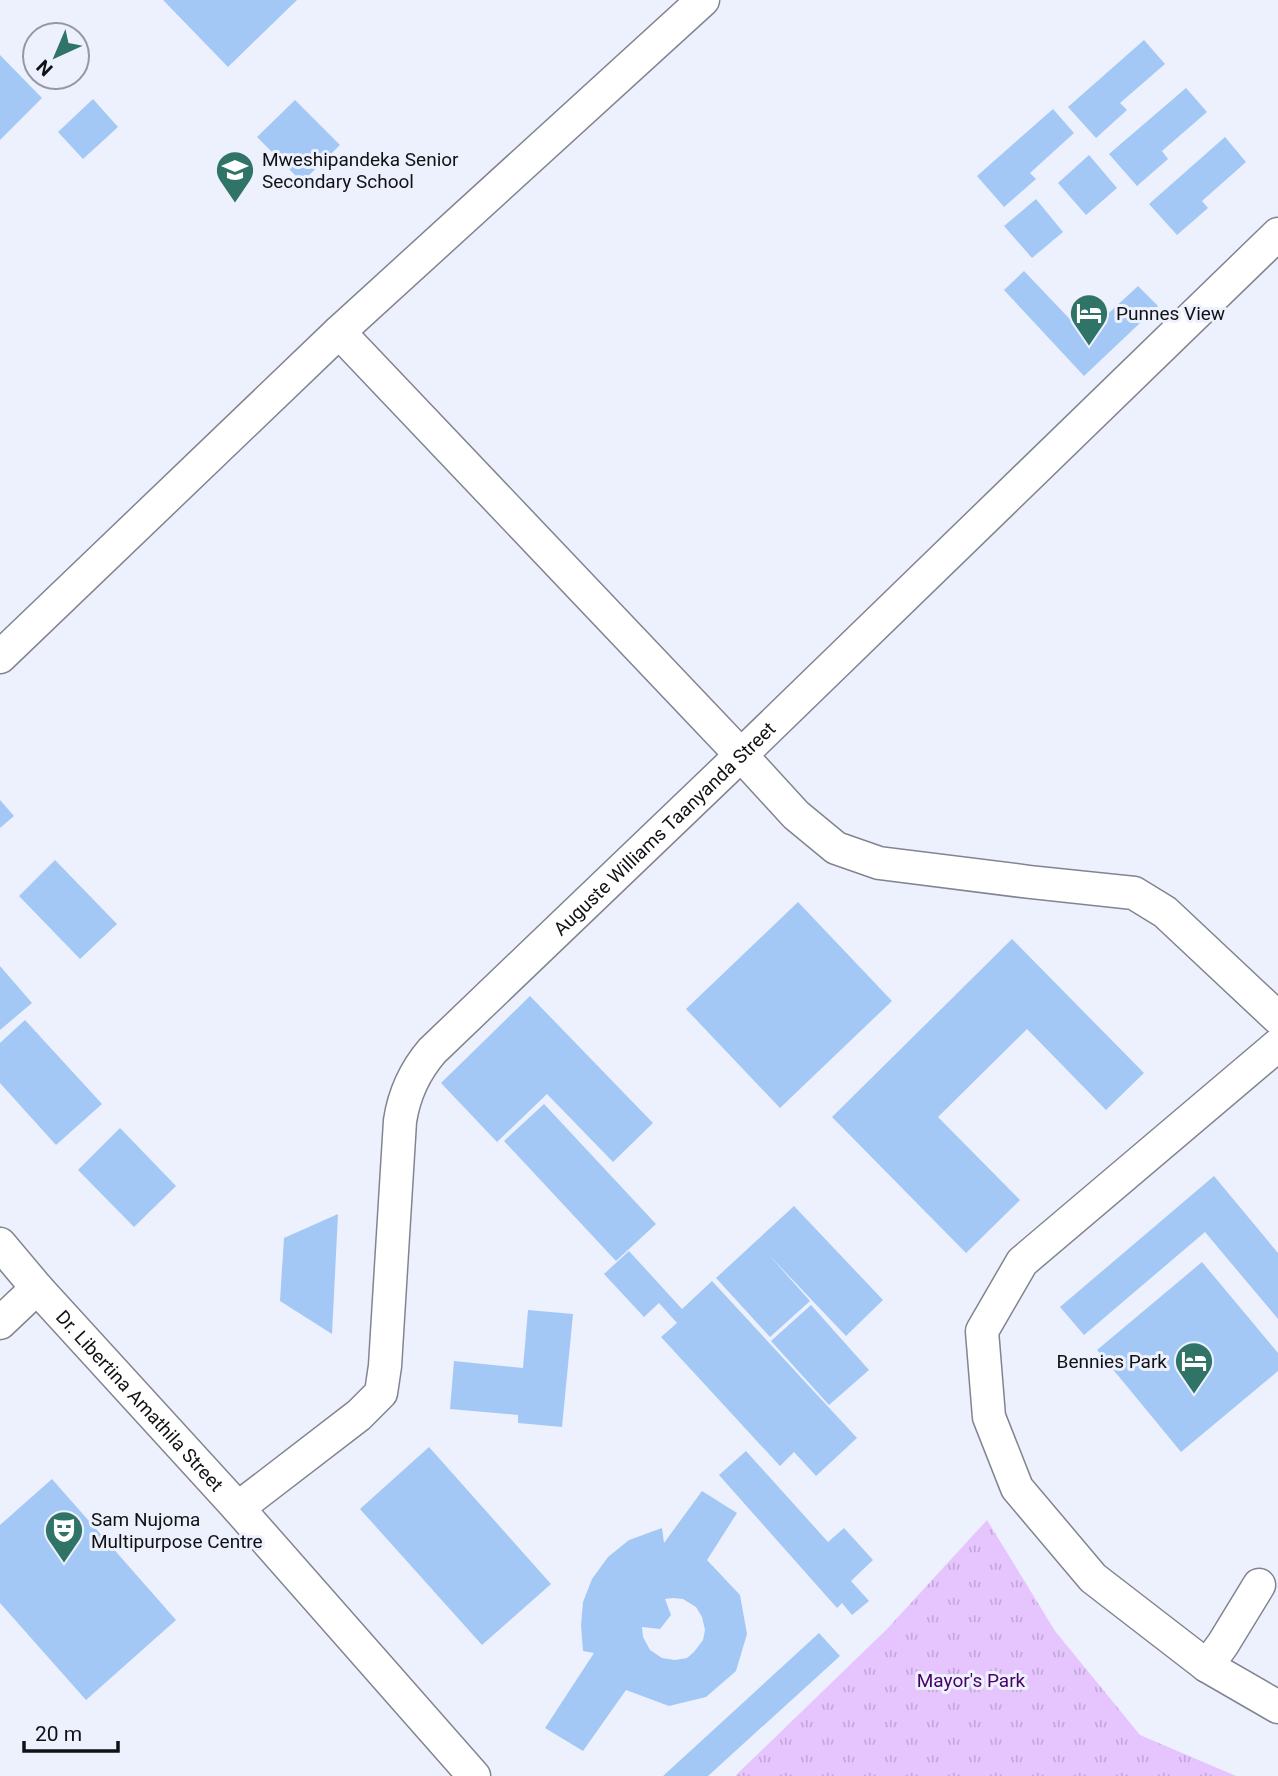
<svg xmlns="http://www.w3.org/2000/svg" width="1278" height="1776" font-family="Roboto,sans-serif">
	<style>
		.park { fill: url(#park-tufts) }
		.building { fill: #a3c8f6; fill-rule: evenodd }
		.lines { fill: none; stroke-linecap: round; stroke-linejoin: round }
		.minor-casing { stroke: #828590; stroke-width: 35 }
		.minor { stroke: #fff; stroke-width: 32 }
		.labels { text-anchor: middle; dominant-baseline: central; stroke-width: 6; stroke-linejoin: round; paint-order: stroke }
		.poi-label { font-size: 19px; fill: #111215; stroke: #edf1fd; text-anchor: start }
		.street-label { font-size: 19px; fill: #111215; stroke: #edf1fd }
		.park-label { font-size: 19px; fill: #4a006a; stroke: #edf1fd }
	</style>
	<defs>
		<pattern id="park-tufts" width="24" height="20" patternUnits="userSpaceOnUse" patternTransform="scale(1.75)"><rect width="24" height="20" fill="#e6c5fe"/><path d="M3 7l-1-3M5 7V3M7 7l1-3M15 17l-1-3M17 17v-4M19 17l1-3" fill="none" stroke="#c4a8d9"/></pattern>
	</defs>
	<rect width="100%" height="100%" fill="#edf1fd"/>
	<polygon class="park" points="987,1520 1055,1631 1140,1735 1236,1776 735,1776 887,1629"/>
	<g class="building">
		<polygon points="163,0 297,0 228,67"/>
		<polygon points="1144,40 1165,64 1120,103 1127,110 1096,138 1068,107"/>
		<polygon points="0,55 42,98 0,140"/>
		<polygon points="1186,88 1207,112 1162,151 1168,159 1137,186 1109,154"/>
		<polygon points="93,99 118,127 83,159 58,132"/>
		<polygon points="295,100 340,145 302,182 257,137"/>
		<polygon points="1053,109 1074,133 1030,173 1036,179 1004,207 977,176"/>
		<polygon points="1225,137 1246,162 1202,201 1208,208 1177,235 1149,204"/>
		<polygon points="1089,155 1117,188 1086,215 1058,183"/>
		<polygon points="1036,199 1063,232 1032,258 1004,226"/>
		<polygon points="1024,271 1085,335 1138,286 1158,306 1084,376 1004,290"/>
		<polygon points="0,800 14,816 0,828"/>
		<polygon points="55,860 117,924 80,959 19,896"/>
		<polygon points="798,902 892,1001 780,1108 686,1009"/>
		<polygon points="1012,939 1144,1073 1106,1110 1027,1029 938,1117 1020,1200 966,1253 832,1117"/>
		<polygon points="0,966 32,1003 0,1030"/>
		<polygon points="530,996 653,1123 613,1162 547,1094 497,1142 441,1083"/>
		<polygon points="25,1020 102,1104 56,1145 0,1083 0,1043"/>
		<polygon points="544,1104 656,1224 616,1261 504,1141"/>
		<polygon points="120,1128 176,1186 134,1227 78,1170"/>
		<polygon points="1214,1176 1278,1253 1278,1319 1205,1232 1084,1335 1060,1307"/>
		<polygon points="794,1206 883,1300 846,1336 769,1255 810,1301 770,1337 716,1278"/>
		<polygon points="338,1214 332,1334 280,1301 284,1238"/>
		<polygon points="629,1251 682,1309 712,1281 857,1438 816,1476 794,1452 780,1466 661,1337 677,1323 659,1303 644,1317 604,1274"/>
		<polygon points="1202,1262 1278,1353 1278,1371 1181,1452 1097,1350"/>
		<polygon points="811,1305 869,1370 829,1405 771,1341"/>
		<polygon points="528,1310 573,1314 562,1427 518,1423 518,1415 450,1409 454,1361 523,1368"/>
		<polygon points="429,1447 551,1584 482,1645 360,1509"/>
		<polygon points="746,1451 828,1542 844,1528 873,1560 851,1581 869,1601 852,1615 842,1603 837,1608 719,1475"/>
		<polygon points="52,1479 176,1620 86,1700 0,1603 0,1525"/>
		<path d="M702,1491L737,1513L707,1560L740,1595L747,1634L736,1671L706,1697L669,1706L626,1690L583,1751L545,1728L594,1653L583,1651L581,1625L583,1602L592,1579L608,1557L629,1540L662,1528L664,1543ZM673,1598L683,1599L696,1607L702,1617L705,1630L703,1640L694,1652L687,1658L675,1660L662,1658L650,1650L643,1637L642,1627L660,1629L671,1615L665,1599Z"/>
		<polygon points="819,1633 840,1656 708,1776 663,1776"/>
	</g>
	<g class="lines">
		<g class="minor-casing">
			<g id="minor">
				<polyline points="339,332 741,755 796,815 836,848 879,863 1030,882 1134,893 1165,912 1278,1018"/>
				<polyline points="0,657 339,332 703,0"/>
				<polyline points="1278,1045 1022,1262 982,1331 989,1417 1017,1488 1093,1578 1207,1666 1278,1707"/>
				<path id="s1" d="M0,1244L37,1288L238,1508L474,1776"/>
				<polyline points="0,1323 37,1288"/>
				<path id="s2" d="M238,1508L359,1415L381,1393L385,1366L400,1121C404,1095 414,1072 432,1051L741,755L1278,234"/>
				<polyline points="1207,1666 1223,1644 1259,1585"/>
			</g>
		</g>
		<use href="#minor" class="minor"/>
	</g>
	<defs>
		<g id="school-pin" transform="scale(2.0125)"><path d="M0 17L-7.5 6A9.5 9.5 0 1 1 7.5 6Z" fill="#2f7467" stroke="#edf1fd"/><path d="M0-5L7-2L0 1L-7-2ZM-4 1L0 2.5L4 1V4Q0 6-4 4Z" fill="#fff"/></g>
		<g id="hotel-pin" transform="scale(2.0125)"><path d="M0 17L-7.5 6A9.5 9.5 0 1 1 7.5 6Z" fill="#2f7467" stroke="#edf1fd"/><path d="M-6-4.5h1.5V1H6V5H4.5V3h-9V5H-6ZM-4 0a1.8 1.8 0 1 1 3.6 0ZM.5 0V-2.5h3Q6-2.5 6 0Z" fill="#fff"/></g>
		<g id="theatre-pin" transform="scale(2.0125)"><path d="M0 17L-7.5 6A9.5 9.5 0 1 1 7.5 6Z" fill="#2f7467" stroke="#edf1fd"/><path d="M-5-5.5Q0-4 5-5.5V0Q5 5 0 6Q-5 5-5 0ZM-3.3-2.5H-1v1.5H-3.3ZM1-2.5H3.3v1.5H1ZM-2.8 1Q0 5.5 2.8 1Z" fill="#fff"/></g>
	</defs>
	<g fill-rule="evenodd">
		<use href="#school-pin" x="235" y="170"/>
		<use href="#hotel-pin" x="1089" y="313"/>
		<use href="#hotel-pin" x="1194" y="1361"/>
		<use href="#theatre-pin" x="64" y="1530"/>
	</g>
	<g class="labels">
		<g class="poi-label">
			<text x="262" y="159">Mweshipandeka Senior<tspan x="262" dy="22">Secondary School</tspan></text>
			<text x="1116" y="313">Punnes View</text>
			<text x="1167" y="1361" text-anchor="end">Bennies Park</text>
			<text x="91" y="1519">Sam Nujoma<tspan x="91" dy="22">Multipurpose Centre</tspan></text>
		</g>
		<g class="street-label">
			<text stroke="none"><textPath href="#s2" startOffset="856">Auguste Williams Taanyanda Street</textPath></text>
			<text stroke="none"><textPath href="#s1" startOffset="210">Dr. Libertina Amathila Street</textPath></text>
		</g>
		<g class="park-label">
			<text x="971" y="1680">Mayor's Park</text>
		</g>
	</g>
	<g transform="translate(56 56) rotate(224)"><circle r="33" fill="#edf1fd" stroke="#9598a0" stroke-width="2"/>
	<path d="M0-5L12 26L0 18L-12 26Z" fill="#2f7467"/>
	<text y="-10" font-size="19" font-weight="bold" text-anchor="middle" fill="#111215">N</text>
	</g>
	<path d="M24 1741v10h94v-10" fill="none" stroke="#111215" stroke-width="3.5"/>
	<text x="35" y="1741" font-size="21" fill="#111215" stroke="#edf1fd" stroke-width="5" paint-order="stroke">20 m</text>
</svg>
